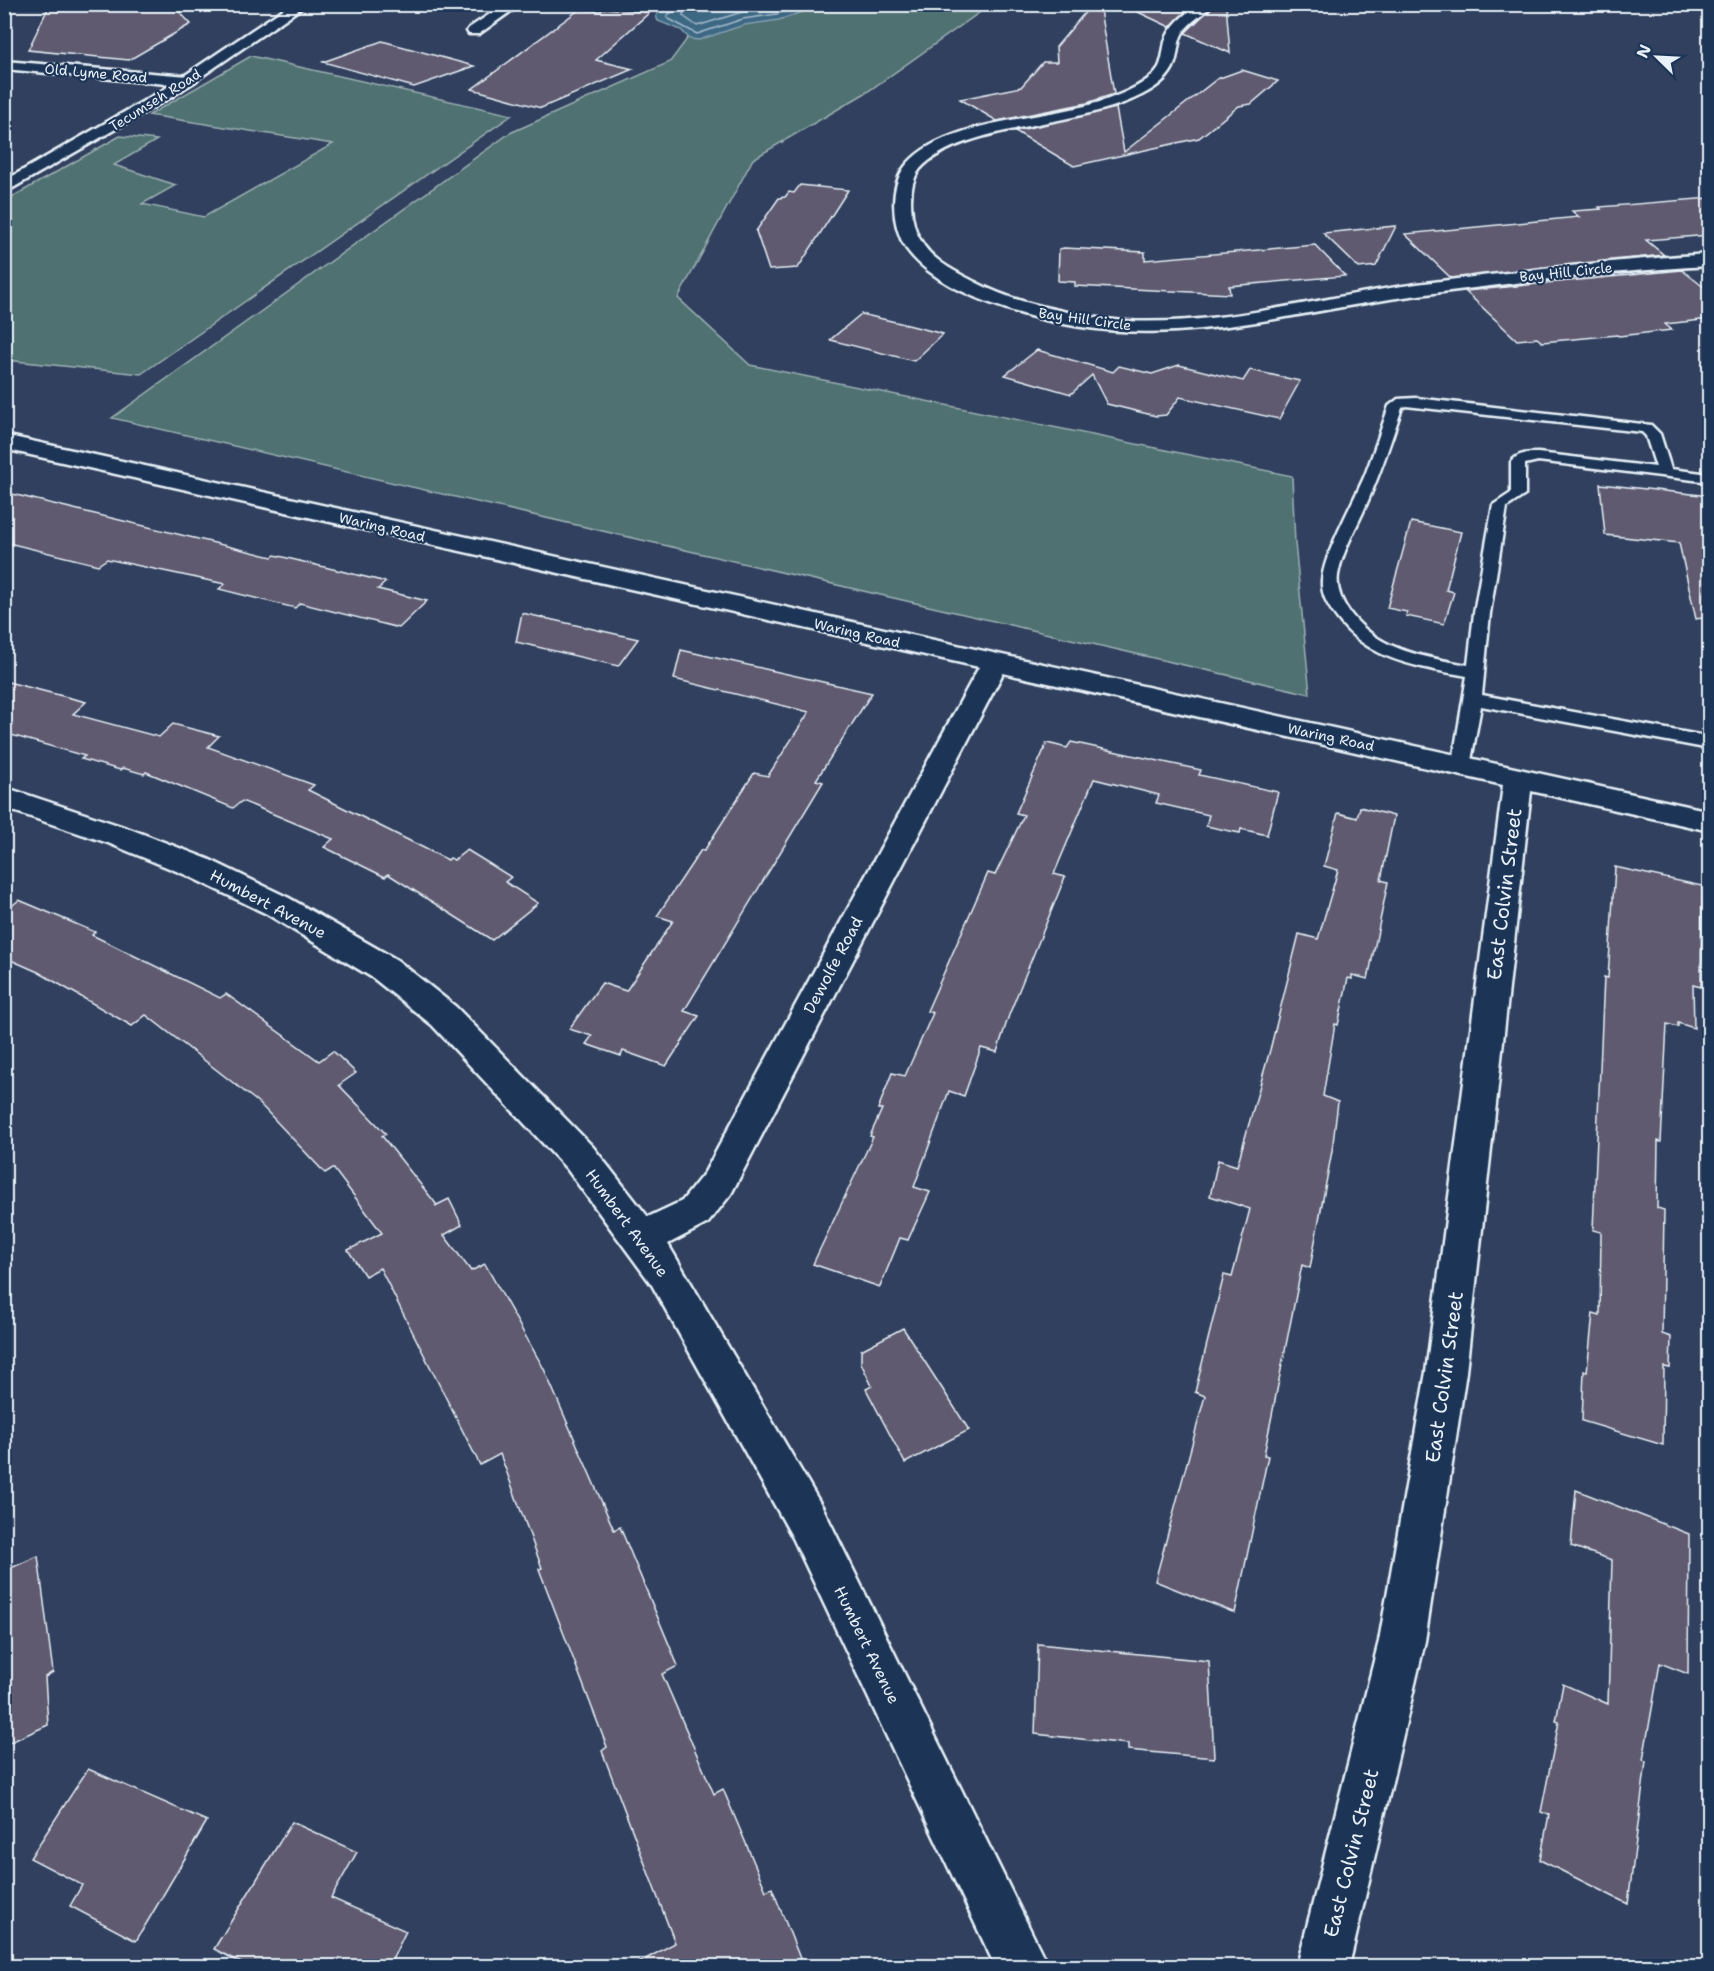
<svg xmlns="http://www.w3.org/2000/svg" width="1714" height="1971" font-family="'Shantell Sans',sans-serif">
	<style>
		.green { fill: #507171; stroke: #9cb1b4; stroke-width: 1.5 }
		.water { fill: #3e6884; stroke: #829fb2; stroke-width: 1.5 }
		.lines { fill: none; stroke-linecap: round; stroke-linejoin: round }
		.shore { stroke: #a4baca; stroke-width: 1.5 }
		.building { fill: #5f5a6f; stroke: #e8f1f8; stroke-width: 1.5 }
		.lane-casing { stroke: #e8f1f8; stroke-width: 5 }
		.street-casing { stroke: #e8f1f8; stroke-width: 5 }
		.secondary-casing { stroke: #e8f1f8; stroke-width: 5 }
		.lane { fill: #1d3557; fill-rule: evenodd }
		.street { fill: #1d3557; fill-rule: evenodd }
		.secondary { fill: #1d3557; fill-rule: evenodd }
		.labels { text-anchor: middle; dominant-baseline: central; stroke-width: 4.5; stroke-linejoin: round; paint-order: stroke }
		.far-street-label { font-size: 14px; fill: #e8f1f8; stroke: #1d3557 }
		.street-label { font-size: 16px; fill: #e8f1f8; stroke: #1d3557 }
		.near-street-label { font-size: 20px; fill: #e8f1f8; stroke: #1d3557 }
	</style>
	<rect width="100%" height="100%" fill="#31405e"/>
	<filter id="ink" filterUnits="userSpaceOnUse"><feTurbulence type="fractalNoise" baseFrequency=".0167" numOctaves="2"/><feDisplacementMap in="SourceGraphic" scale="12" xChannelSelector="R" yChannelSelector="G"/><feConvolveMatrix kernelMatrix="1 2 1 2 8 2 1 2 1" color-interpolation-filters="sRGB"/></filter>
	<g filter="url(#ink)">
		<g class="green">
			<polygon points="712,5 990,5 867,92 753,159 678,298 750,365 1292,476 1295,543 1310,694 112,418 510,133 670,62"/>
			<polygon points="251,56 512,115 141,374 5,360 5,201 120,136 157,140 114,165 176,185 142,204 204,217 333,144 149,115"/>
		</g>
		<polygon class="water" points="681,5 681,4 814,5 808,10 779,20 744,25 699,40 690,39 681,30 658,21 656,16 659,12"/>
		<g class="lines">
			<g class="shore">
				<polyline points="677,4 676,10 667,15 667,18 697,34 743,19 777,14 806,4"/>
				<polyline points="684,4 683,16 697,26 742,12 782,4"/>
			</g>
		</g>
		<g class="building">
			<polygon points="50,4 172,4 191,24 129,60 28,50"/>
			<polygon points="1092,4 1099,4 1114,94 1087,103 997,121 960,99 1021,87 1043,62 1057,62 1056,47"/>
			<polygon points="1121,4 1194,4 1170,27"/>
			<polygon points="1215,4 1226,4 1230,53 1185,33"/>
			<polygon points="605,8 650,12 596,60 633,69 541,108 472,89 580,9 600,11"/>
			<polygon points="382,41 474,66 414,87 323,62"/>
			<polygon points="1242,70 1278,81 1251,104 1239,106 1199,138 1074,166 1015,131 1116,108 1124,152 1217,79"/>
			<polygon points="800,185 848,190 798,268 769,270 756,231 779,198 785,197 789,192 794,193"/>
			<polygon points="1710,198 1710,235 1646,240 1664,255 1451,278 1405,234 1579,217 1572,211 1601,209 1599,207"/>
			<polygon points="1396,226 1376,266 1359,268 1323,233"/>
			<polygon points="1315,245 1345,276 1229,286 1230,294 1075,286 1075,282 1058,281 1059,249 1064,248 1145,252 1145,260"/>
			<polygon points="1682,270 1710,292 1710,319 1665,324 1672,330 1619,336 1617,335 1542,342 1537,338 1517,340 1465,291"/>
			<polygon points="861,314 900,323 943,334 914,361 830,340"/>
			<polygon points="1037,350 1113,372 1119,366 1152,374 1179,365 1243,381 1250,370 1300,381 1279,419 1180,397 1166,415 1156,416 1107,404 1092,375 1071,394 1005,375"/>
			<polygon points="1600,484 1710,496 1710,617 1696,619 1679,543 1605,535"/>
			<polygon points="4,492 272,557 275,555 386,582 378,589 427,601 399,628 300,603 295,608 219,589 225,584 107,559 98,565 4,542"/>
			<polygon points="1411,522 1461,532 1446,590 1454,592 1444,624 1406,616 1407,612 1387,608"/>
			<polygon points="522,613 638,639 618,666 516,642"/>
			<polygon points="681,650 872,693 816,780 823,782 684,1011 699,1016 666,1066 623,1051 621,1056 586,1044 592,1036 569,1029 602,983 626,991 673,921 657,916 701,850 704,851 754,773 768,776 809,712 674,679"/>
			<polygon points="4,681 86,702 73,714 159,737 173,724 219,736 208,747 314,785 308,790 448,860 450,858 454,860 467,850 511,877 505,882 538,903 492,940 388,874 385,877 324,847 333,839 242,801 233,808 146,772 144,774 123,768 120,770 81,759 85,756 4,733"/>
			<polygon points="1071,742 1201,770 1199,775 1278,792 1267,835 1241,829 1240,833 1206,826 1209,815 1156,803 1159,795 1094,779 1054,874 1065,877 1009,1015 997,1052 981,1048 964,1096 949,1091 914,1187 930,1192 908,1240 900,1238 880,1287 813,1264 873,1137 870,1136 882,1109 878,1109 892,1073 905,1076 933,1013 927,1011 988,873 995,875 1024,815 1016,813 1047,743 1067,748"/>
			<polygon points="1360,807 1394,816 1381,880 1388,882 1368,979 1352,975 1352,979 1348,978 1338,1025 1335,1024 1323,1096 1338,1102 1332,1151 1310,1268 1302,1265 1264,1455 1268,1456 1235,1613 1155,1581 1205,1396 1195,1392 1224,1275 1232,1277 1250,1209 1210,1196 1218,1160 1237,1166 1270,1050 1299,934 1318,939 1338,870 1324,866 1338,813 1357,818"/>
			<polygon points="1615,867 1702,886 1701,987 1693,985 1694,1028 1678,1023 1678,1027 1667,1024 1661,1142 1658,1141 1657,1208 1664,1210 1662,1334 1671,1337 1670,1368 1664,1367 1663,1445 1582,1421 1584,1371 1587,1372 1593,1313 1600,1315 1601,1232 1593,1230 1604,977 1608,978"/>
			<polygon points="19,900 95,932 92,935 220,998 226,994 319,1061 333,1051 356,1073 339,1085 386,1134 382,1136 437,1205 435,1206 449,1199 462,1225 444,1235 471,1271 485,1264 544,1369 614,1530 620,1527 678,1666 662,1674 714,1794 723,1789 766,1891 772,1888 803,1966 633,1966 675,1943 602,1751 607,1747 539,1569 542,1568 500,1454 480,1465 380,1268 365,1276 348,1250 382,1233 333,1168 325,1173 259,1103 146,1015 132,1026 38,972 4,957 4,912"/>
			<polygon points="903,1328 969,1430 905,1463 866,1389 872,1386 861,1363 861,1350"/>
			<polygon points="1576,1490 1689,1534 1688,1674 1660,1663 1643,1760 1646,1761 1628,1904 1540,1860 1549,1815 1541,1812 1559,1722 1556,1721 1563,1684 1608,1704 1612,1560 1571,1546"/>
			<polygon points="38,1556 53,1672 45,1677 48,1725 4,1745 4,1571"/>
			<polygon points="1038,1644 1209,1661 1214,1758 1128,1750 1128,1744 1035,1734"/>
			<polygon points="88,1769 207,1821 136,1941 70,1906 82,1885 30,1858"/>
			<polygon points="292,1822 357,1852 331,1898 406,1931 389,1966 247,1966 214,1949"/>
		</g>
		<g class="lines">
			<g class="lane-casing">
				<path id="lane" d="M1416,398L1651,425L1660,434L1671,469L1710,474V482L1538,461L1525,464V495L1507,507L1490,613L1482,695L1710,737V749L1481,706L1470,766L1467,770H1455L1452,766L1467,676C1418,667 1368,660 1337,618C1329,607 1321,595 1322,581C1323,556 1354,501 1365,475C1374,452 1381,429 1389,406L1398,399ZM1406,406L1642,432L1646,436L1656,467L1538,453C1527,453 1518,453 1511,462V493L1493,505L1474,613L1468,665C1424,657 1379,651 1350,613C1342,602 1336,589 1338,575C1342,551 1358,525 1367,503C1381,472 1391,440 1402,408Z"/>
			</g>
			<g class="street-casing">
				<g id="street">
					<polygon points="505,4 521,4 479,34 469,34 467,31 469,28"/>
					<path d="M1198,4H1213C1204,15 1189,21 1182,34C1178,42 1178,51 1176,59C1173,73 1161,84 1149,91C1088,128 962,122 920,169C906,186 910,224 921,241C932,261 956,272 975,282C1001,296 1029,304 1058,310C1080,315 1103,320 1126,321C1224,326 1320,297 1417,284C1514,272 1612,260 1710,254V266C1610,271 1510,283 1411,296C1260,317 1142,361 990,303C960,292 925,275 906,248C891,225 889,185 907,164C948,117 1055,120 1111,98C1127,92 1150,82 1159,67C1163,59 1163,50 1165,42C1170,25 1184,15 1198,4Z"/>
					<polygon points="1356,4 1432,4 1426,8 1362,8"/>
					<polygon points="4,61 188,76 196,81 188,86 4,69"/>
					<polygon points="4,435 1710,811 1710,831 1531,791 1466,1372 1425,1641 1349,1966 1297,1966 1379,1641 1426,1372 1503,785 1003,673 731,1194 708,1223 668,1244 823,1508 1048,1966 995,1966 793,1538 652,1285 567,1169 432,1025 373,978 267,914 186,875 108,843 4,808 4,787 130,829 208,859 289,898 397,960 456,1007 593,1147 648,1217 682,1201 705,1172 979,667 4,449"/>
				</g>
			</g>
			<g class="secondary-casing">
				<polygon id="secondary" points="291,4 307,4 173,96 4,193 4,181 163,90"/>
			</g>
			<use href="#lane" class="lane"/>
			<use href="#street" class="street"/>
			<use href="#secondary" class="secondary"/>
		</g>
	</g>
	<g class="labels">
		<g class="far-street-label">
			<text transform="translate(96 73) rotate(5)">Old Lyme Road</text>
			<text transform="translate(155 100) rotate(-32)">Tecumseh Road</text>
			<text transform="translate(1566 272) rotate(-6)">Bay Hill Circle</text>
			<text transform="translate(1085 319) rotate(8)">Bay Hill Circle</text>
			<text transform="translate(382 527) rotate(13)">Waring Road</text>
			<text transform="translate(857 633) rotate(13)">Waring Road</text>
			<text transform="translate(1331 737) rotate(12)">Waring Road</text>
		</g>
		<g class="street-label">
			<text transform="translate(268 904) rotate(28)">Humbert Avenue</text>
			<text transform="translate(833 965) rotate(-62)">Dewolfe Road</text>
			<text transform="translate(627 1223) rotate(54)">Humbert Avenue</text>
			<text transform="translate(867 1645) rotate(64)">Humbert Avenue</text>
		</g>
		<g class="near-street-label">
			<text transform="translate(1504 894) rotate(-83)">East Colvin Street</text>
			<text transform="translate(1444 1377) rotate(-82)">East Colvin Street</text>
			<text transform="translate(1351 1853) rotate(-76)">East Colvin Street</text>
		</g>
	</g>
	<rect width="1714" height="1971" fill="none" stroke="#1d3557" stroke-width="24"/>
	<rect x="12" y="12" width="1690" height="1947" fill="none" stroke="#e8f1f8" stroke-width="2" filter="url(#ink)"/>
	<g transform="translate(1657 57) rotate(294)" stroke="#1d3557" stroke-width="4.5" paint-order="stroke">
	<path d="M0-4.5L10 22L0 15L-10 22Z" fill="#e8f1f8"/>
	<text y="-9" font-size="16" font-weight="bold" text-anchor="middle" fill="#e8f1f8">N</text>
	</g>
</svg>
